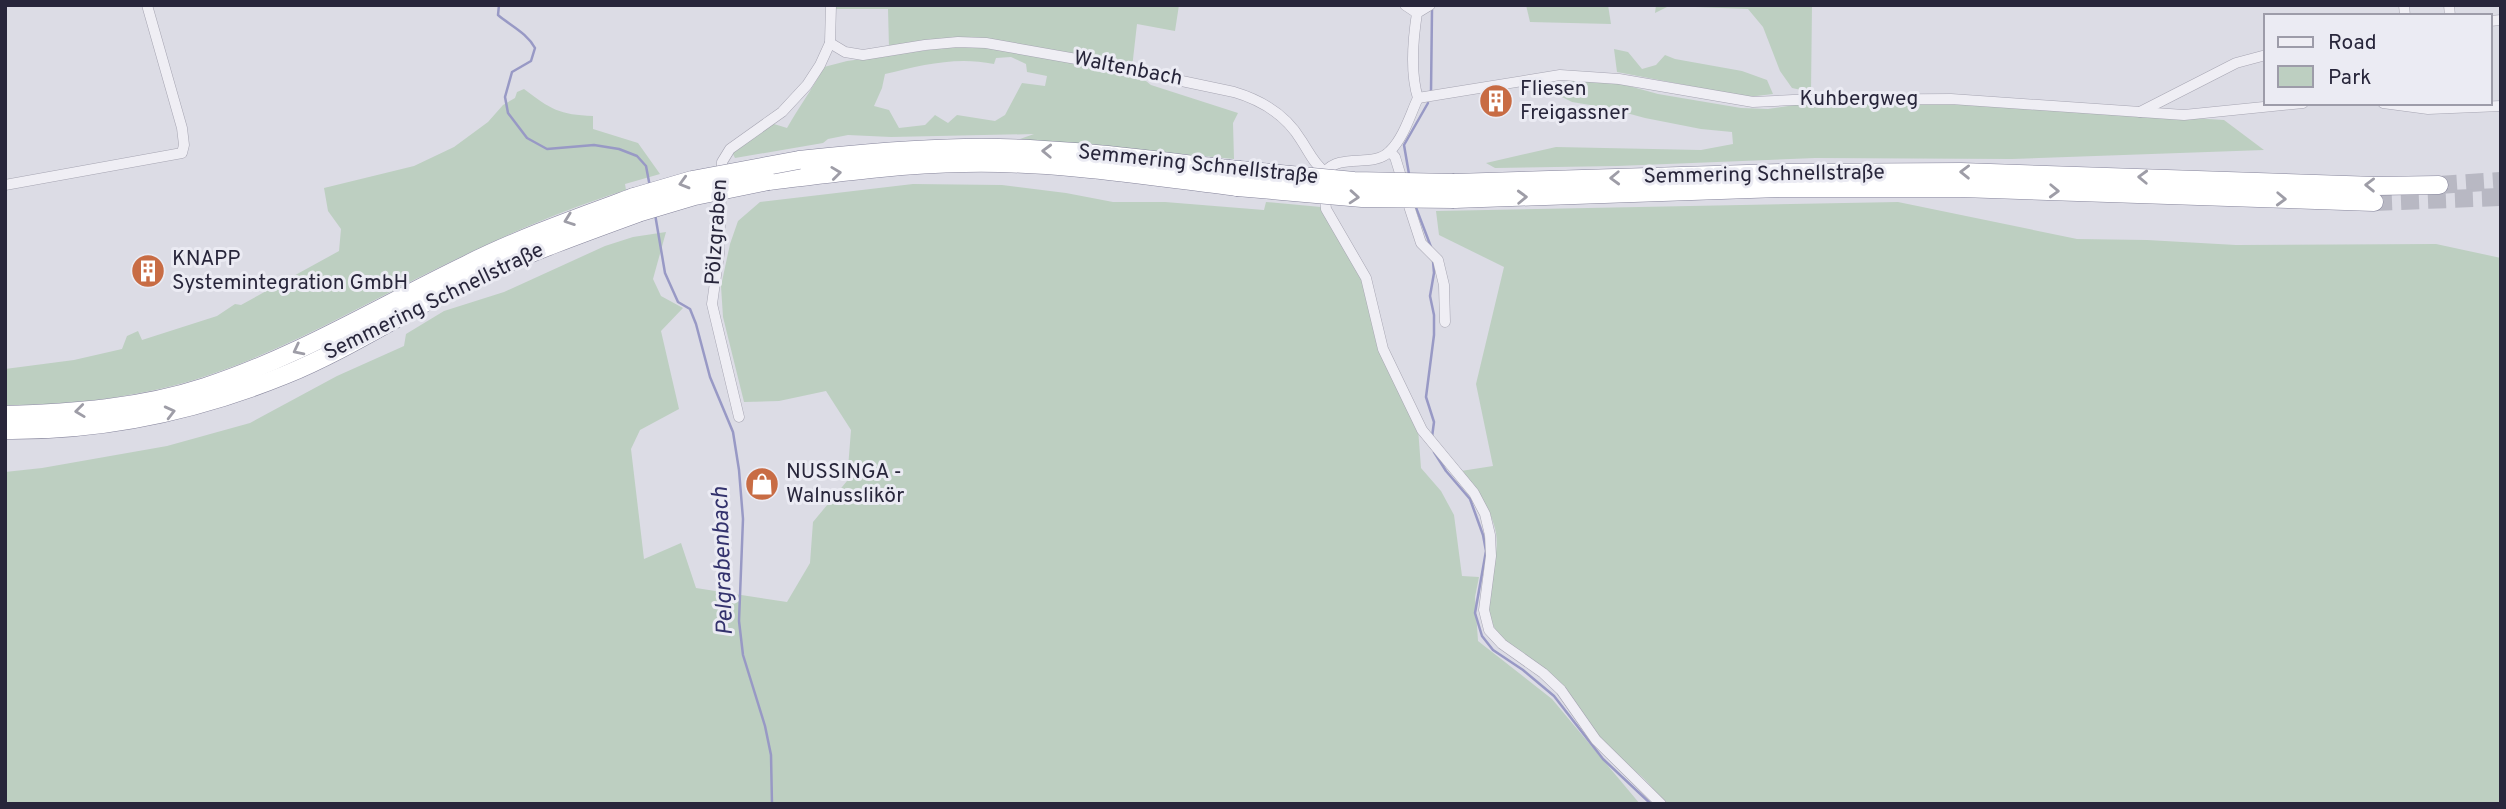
<svg xmlns="http://www.w3.org/2000/svg" width="2506" height="809" font-family="Overpass,sans-serif">
	<style>
		.green { fill: #bdcfc1; fill-rule: evenodd }
		.lines { fill: none; stroke-linecap: round; stroke-linejoin: round }
		.stream { stroke: #9899c5; stroke-width: 2.5 }
		.motorway-tunnel { stroke: #b8b8c3; stroke-width: 18; stroke-dasharray: 18 9; stroke-linecap: butt }
		.minor-casing { stroke: #a6a5b2; stroke-width: 11 }
		.motorway-casing { stroke: #85849b; stroke-width: 19 }
		.minor { stroke: #efeef4; stroke-width: 10 }
		.motorway { stroke: #fff; stroke-width: 18 }
		.motorway-bridge-casing { stroke: #85849b; stroke-width: 19; stroke-linecap: butt }
		.motorway-bridge { stroke: #fff; stroke-width: 18 }
		.oneway { stroke: #9e9da7 }
		.labels { text-anchor: middle; dominant-baseline: central; stroke-width: 6; stroke-linejoin: round; paint-order: stroke }
		.street-label { font-size: 21px; fill: #28263b; stroke: #ebebf3 }
		.poi-label { font-size: 21px; fill: #28263b; stroke: #ebebf3; text-anchor: start }
		.water-label { font-size: 23px; font-style: italic; fill: #33326d; stroke: #ebebf3 }
	</style>
	<rect width="100%" height="100%" fill="#dcdce5"/>
	<g class="green">
		<polygon points="834,5 1179,5 1175,31 1137,24 1132,68 1026,45 889,48 888,9 833,9"/>
		<polygon points="1526,5 1608,5 1611,24 1530,22"/>
		<polygon points="1656,5 1812,5 1811,92 1792,88 1780,71 1763,27 1748,9 1669,6 1655,13"/>
		<path d="M965,45L1023,51L1136,73L1151,85L1238,113L1233,123L1234,159L1020,139L1034,134L891,137L848,135L828,139L823,143L735,158L732,152L766,127L774,124L787,128C799,107 813,88 824,67L847,61ZM1011,57L1026,64L1027,72L1047,76L1045,86L1022,83L1005,115L995,121L957,115L948,123L935,115L925,125L899,128L889,110L874,106L882,88L885,74C922,65 956,56 994,64L996,58Z"/>
		<polygon points="1614,49 1628,52 1642,69 1656,65 1665,55 1675,59 1742,71 1767,80 1773,94 1748,97 1617,72"/>
		<polygon points="1569,81 1618,83 1658,94 1741,108 1768,109 1809,103 1950,103 2224,120 2264,150 2012,159 1815,158 1617,166 1495,168 1486,163 1556,147 1701,150 1733,144 1732,132 1701,129 1645,118 1608,108 1572,102 1544,88"/>
		<path d="M524,89C550,109 560,115 593,116V129L638,143L660,174L625,184L626,190C562,210 500,237 440,267C358,307 281,353 194,380C133,398 69,405 5,405V369L74,360L122,349L127,336L138,331L142,340L217,316L235,304L241,305L339,251L341,229L328,211L324,188L414,166L454,147L488,122L503,105L515,98L517,92Z"/>
		<polygon points="913,184 1002,185 1066,193 1113,202 1165,202 1264,210 1266,202 1321,207 1362,279 1380,348 1418,428 1421,468 1441,491 1454,515 1462,576 1479,577 1475,597 1478,641 1552,699 1640,804 5,804 5,472 42,468 167,446 250,423 337,376 404,346 406,334 444,311 504,292 605,246 633,237 666,232 653,279 661,296 683,308 661,331 679,409 640,430 631,449 644,559 681,543 696,588 787,602 810,563 813,522 847,481 851,430 826,391 779,401 744,402 723,317 721,286 730,244 738,221 760,202"/>
		<path d="M1898,202L2077,239L2147,240L2236,245L2436,244L2501,258V804H1666C1658,795 1650,784 1641,776C1627,764 1613,754 1601,740C1586,723 1577,701 1560,685C1540,665 1505,651 1493,625C1478,592 1505,558 1494,525C1488,504 1473,488 1461,471L1493,466L1476,384L1504,267L1439,235L1436,211Z"/>
	</g>
	<g class="lines">
		<g class="stream">
			<path d="M499,5L498,15C511,26 527,33 535,48L531,61L512,72L505,97L508,113L527,138L547,149L594,145L619,149L637,156L646,166L650,187"/>
			<polyline points="1431,92 1432,10"/>
			<polyline points="1409,174 1404,145 1428,103"/>
			<polyline points="1415,205 1431,247"/>
			<polyline points="655,214 665,273 678,302 690,309 696,324 710,377 733,432 739,470 743,519 739,621 743,655 765,726 771,755 772,804"/>
			<polyline points="1432,437 1434,422 1426,397 1434,335 1434,315 1430,296 1434,273 1433,261"/>
			<polyline points="1434,452 1446,471 1470,499 1483,535 1486,551 1475,613 1482,636 1493,650 1523,670 1554,696 1603,759 1651,804"/>
		</g>
		<g class="motorway-tunnel">
			<polyline points="2439,185 2501,181"/>
			<polyline points="2374,202 2501,197"/>
		</g>
		<g class="minor-casing">
			<g id="minor">
				<polyline points="1405,5 1417,13"/>
				<polyline points="2404,5 2405,16"/>
				<polyline points="2449,5 2450,16"/>
				<polyline points="2490,21 2501,20"/>
				<path d="M830,43L845,52L863,55L925,45L958,42L986,43L1082,60L1234,92C1261,100 1286,115 1301,140C1309,152 1314,164 1325,172C1341,152 1373,169 1390,151C1404,137 1410,115 1418,98C1410,73 1413,39 1417,13L1430,5"/>
				<polyline points="1418,98 1560,75 1619,79 1753,102 1793,100 1951,99 2184,115 2303,103"/>
				<polyline points="2383,103 2428,109 2501,106"/>
				<polyline points="2140,112 2236,63 2266,55"/>
				<polyline points="1390,152 1395,157 1403,183"/>
				<polyline points="5,185 182,153 184,145 182,128 147,5"/>
				<polyline points="1324,190 1326,209 1366,278 1383,349 1422,430 1474,493 1485,514 1490,535 1491,556 1484,610 1489,630 1502,644 1543,673 1561,690 1596,740 1661,804"/>
				<polyline points="1406,197 1421,243 1438,260 1444,285 1445,322"/>
				<polyline points="739,417 712,304 719,254 722,162 730,149 782,112 807,85 820,65 830,43 831,5"/>
			</g>
		</g>
		<g class="motorway-casing">
			<g id="motorway">
				<path d="M799,160C854,154 908,149 964,148C1056,146 1148,160 1239,170"/>
				<path d="M768,181C834,173 899,164 965,163C1056,161 1148,176 1237,187"/>
				<polyline points="1454,183 1781,173 1961,172 2376,186 2439,185"/>
				<polyline points="1454,199 1780,188 1961,188 2374,202"/>
				<path d="M5,415C72,413 141,408 205,387C297,357 379,307 466,265C520,238 577,218 634,197"/>
				<path d="M5,430C102,431 196,411 285,375C351,348 411,307 475,277C528,253 583,233 638,213"/>
			</g>
		</g>
		<use href="#minor" class="minor"/>
		<use href="#motorway" class="motorway"/>
		<g class="motorway-bridge-casing">
			<g id="motorway-bridge">
				<polyline points="1239,170 1354,181 1454,183"/>
				<polyline points="1237,187 1362,198 1454,199"/>
				<polyline points="634,197 692,180 799,160"/>
				<polyline points="638,213 695,196 768,181"/>
			</g>
		</g>
		<use href="#motorway-bridge" class="motorway-bridge"/>
	</g>
	<defs><path id="oneway-chevron" d="M-2-3.5L2.5 0L-2 3.5" fill="none" stroke-width="1.6" stroke-linecap="round" stroke-linejoin="round" transform="scale(1.75)"/></defs>
	<g class="oneway">
		<use href="#oneway-chevron" transform="translate(1047 151) rotate(-178)"/>
		<use href="#oneway-chevron" transform="translate(1965 172) rotate(-179)"/>
		<use href="#oneway-chevron" transform="translate(836 173) rotate(-7)"/>
		<use href="#oneway-chevron" transform="translate(2143 177) rotate(-178)"/>
		<use href="#oneway-chevron" transform="translate(1615 178) rotate(178)"/>
		<use href="#oneway-chevron" transform="translate(684 183) rotate(164)"/>
		<use href="#oneway-chevron" transform="translate(2370 185) rotate(-179)"/>
		<use href="#oneway-chevron" transform="translate(2054 191) rotate(2)"/>
		<use href="#oneway-chevron" transform="translate(1354 197) rotate(4)"/>
		<use href="#oneway-chevron" transform="translate(1522 197) rotate(-2)"/>
		<use href="#oneway-chevron" transform="translate(2281 199) rotate(2)"/>
		<use href="#oneway-chevron" transform="translate(569 220) rotate(160)"/>
		<use href="#oneway-chevron" transform="translate(298 350) rotate(153)"/>
		<use href="#oneway-chevron" transform="translate(80 411) rotate(173)"/>
		<use href="#oneway-chevron" transform="translate(170 412) rotate(-14)"/>
	</g>
	<defs>
		<g id="building-disc" transform="scale(1.75)"><circle r="9.5" fill="#c86c44" stroke="#ebebf3"/><path d="M-4-6H4V6H1V3H-1V6H-4ZM-2.5-4.3h1.7v1.8h-1.7ZM.8-4.3h1.7v1.8H.8ZM-2.5-1h1.7V.8h-1.7ZM.8-1h1.7V.8H.8Z" fill="#fff"/></g>
		<g id="shop-disc" transform="scale(1.75)"><circle r="9.5" fill="#c86c44" stroke="#ebebf3"/><path d="M-5-2.5h2.3a2.7 3.5 0 0 1 5.4 0H5L5.5 6h-11ZM-1.5-2.5h3a1.5 2.3 0 0 0-3 0Z" fill="#fff"/></g>
	</defs>
	<g fill-rule="evenodd">
		<use href="#building-disc" x="1496" y="101"/>
		<use href="#building-disc" x="148" y="271"/>
		<use href="#shop-disc" x="762" y="484"/>
	</g>
	<g class="labels">
		<g class="street-label">
			<text transform="translate(1128 69) rotate(11)">Waltenbach</text>
			<text x="1859" y="99">Kuhbergweg</text>
			<text transform="translate(1198 165) rotate(6)">Semmering Schnellstraße</text>
			<text transform="translate(1764 175) rotate(-1)">Semmering Schnellstraße</text>
			<text transform="translate(717 232) rotate(-86)">Pölzgraben</text>
			<text transform="translate(434 302) rotate(-26)">Semmering Schnellstraße</text>
		</g>
		<g class="poi-label">
			<text x="1520" y="89">Fliesen<tspan x="1520" dy="24">Freigassner</tspan></text>
			<text x="172" y="259">KNAPP<tspan x="172" dy="24">Systemintegration GmbH</tspan></text>
			<text x="786" y="472">NUSSINGA -<tspan x="786" dy="24">Walnusslikör</tspan></text>
		</g>
		<g class="water-label">
			<text transform="translate(724 561) rotate(-92)">Pelgrabenbach</text>
		</g>
	</g>
	<rect width="2506" height="809" fill="none" stroke="#28263b" stroke-width="14"/>
	<rect x="2264" y="14" width="228" height="91" fill="#ebebf3" stroke="#9d9ca9" stroke-width="2"/>
	<rect x="2278" y="37" width="35" height="10" fill="#efeef4" stroke="#9d9ca9" stroke-width="2"/>
	<text x="2328" y="49" font-size="21" fill="#28263b">Road</text>
	<rect x="2278" y="66" width="35" height="21" fill="#bdcfc1" stroke="#9d9ca9" stroke-width="2"/>
	<text x="2328" y="84" font-size="21" fill="#28263b">Park</text>
</svg>
